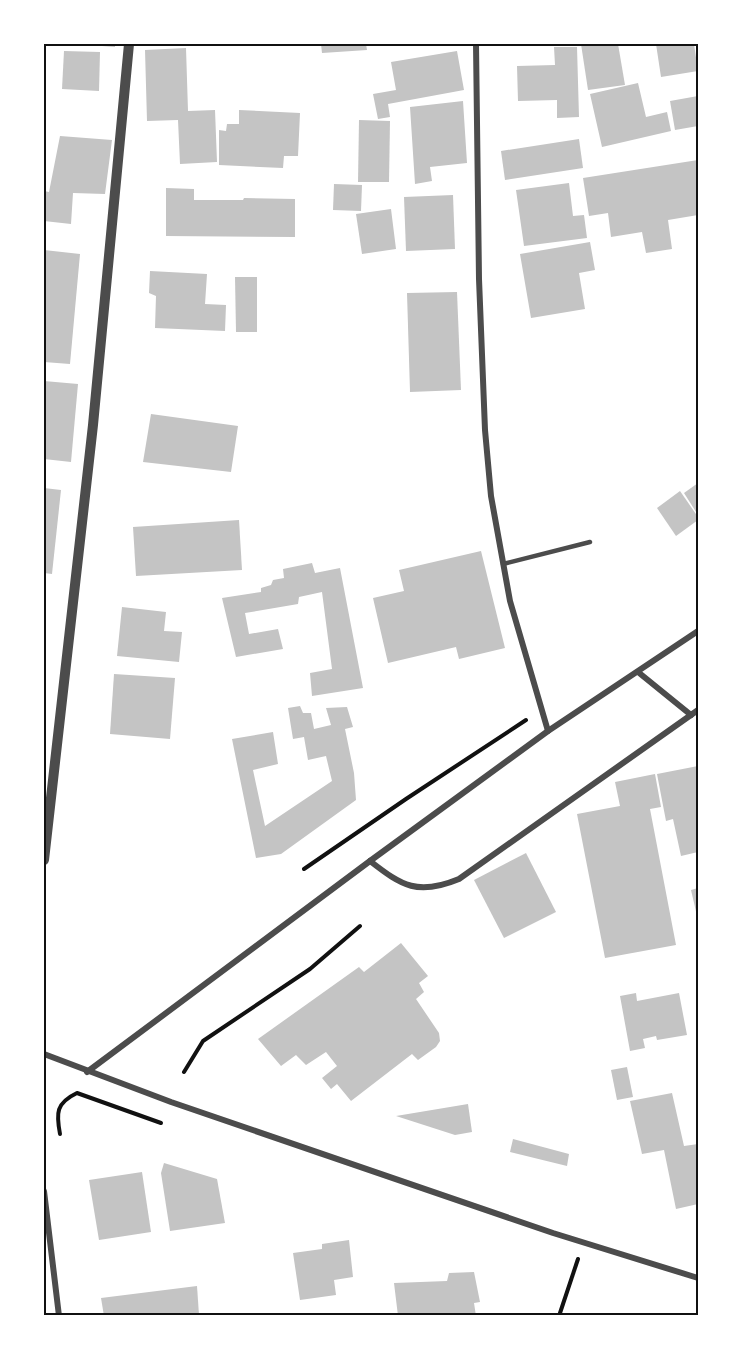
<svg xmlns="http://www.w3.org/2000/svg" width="742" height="1359" font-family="'Sofia Sans Condensed',sans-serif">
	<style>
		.building { fill: #c4c4c4 }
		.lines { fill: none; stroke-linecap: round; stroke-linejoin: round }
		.path { stroke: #111; stroke-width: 4 }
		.service { stroke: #4c4c4c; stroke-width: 4.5 }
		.minor { stroke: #4c4c4c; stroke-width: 6 }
		.tertiary { stroke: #4c4c4c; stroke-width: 10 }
		.neatline { fill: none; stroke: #111; stroke-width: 2 }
	</style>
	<rect width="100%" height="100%" fill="#fff"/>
	<g class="building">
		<polygon points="89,44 115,44 115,47 89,45"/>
		<polygon points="321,44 366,44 367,50 322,53"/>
		<polygon points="581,44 618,44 625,85 588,90"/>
		<polygon points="656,44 694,44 698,71 661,77"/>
		<polygon points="554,47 577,47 579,117 557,118 557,100 518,101 517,66 555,65"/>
		<polygon points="186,48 188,111 215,110 217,162 180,164 178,120 147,121 145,50"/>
		<polygon points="64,51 100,52 99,91 62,89"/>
		<polygon points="457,51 464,90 388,104 390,117 378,119 373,94 396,90 391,62"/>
		<polygon points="638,83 646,117 667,112 671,131 602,147 590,94"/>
		<polygon points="698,96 698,126 675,130 670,101"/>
		<polygon points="463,101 467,163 430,167 432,181 415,184 410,107"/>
		<polygon points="239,110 300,113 298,156 284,156 283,168 219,165 219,130 226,131 227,124 239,124"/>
		<polygon points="359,120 390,121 389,182 358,182"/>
		<polygon points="60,136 112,140 105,194 73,193 71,224 44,221 44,191 49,192"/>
		<polygon points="579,139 583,168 505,180 501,151"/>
		<polygon points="698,160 698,215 668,220 672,249 646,253 642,232 611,237 608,213 589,216 583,178"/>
		<polygon points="569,183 573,216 584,215 587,238 524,246 516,190"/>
		<polygon points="334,184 362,185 361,211 333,210"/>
		<polygon points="166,188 194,189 194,200 243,200 244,198 295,199 295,237 166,236"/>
		<polygon points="453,195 455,249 406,251 404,197"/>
		<polygon points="391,209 396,249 362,254 356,214"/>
		<polygon points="590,242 595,270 579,273 585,309 531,318 520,254"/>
		<polygon points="44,250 80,254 70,364 44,362"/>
		<polygon points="150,271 207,274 205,304 226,305 225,331 155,328 156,296 149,293"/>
		<polygon points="235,277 257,277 257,332 236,332"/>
		<polygon points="457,292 461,390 410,392 407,293"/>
		<polygon points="44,381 78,384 71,462 44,459"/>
		<polygon points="151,414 238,426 231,472 143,462"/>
		<polygon points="698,483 698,515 684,493"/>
		<polygon points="44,488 61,490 52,574 44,573"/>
		<polygon points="680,491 698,517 698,520 676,536 657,508"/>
		<polygon points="239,520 242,570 136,576 133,527"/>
		<polygon points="481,551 505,648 459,659 456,647 388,663 373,598 404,591 399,570"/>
		<polygon points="312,563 315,573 340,568 363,688 312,696 310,673 332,669 322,592 299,597 298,604 245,613 249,634 278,629 283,649 236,657 222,598 261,592 261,588 271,585 273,580 284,578 283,569"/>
		<polygon points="122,607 166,612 164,631 182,632 179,662 117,656"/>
		<polygon points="114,674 175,678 170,739 110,734"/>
		<polygon points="300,706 303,713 311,713 314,729 331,725 326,708 347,707 353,727 345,729 354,773 356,800 281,854 256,858 232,739 273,732 278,764 253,770 265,826 332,781 326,756 308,760 304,737 293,739 288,708"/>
		<polygon points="698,766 698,852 681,856 673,819 666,821 657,774"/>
		<polygon points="655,774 661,807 650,809 676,945 605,958 577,814 620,806 615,782"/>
		<polygon points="526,853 556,912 504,938 474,880"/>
		<polygon points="698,888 698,920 691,890"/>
		<polygon points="401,943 428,976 419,983 424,992 416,999 439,1033 440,1041 436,1047 418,1060 412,1054 351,1101 337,1084 331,1089 322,1078 337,1066 326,1052 306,1065 296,1055 281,1066 258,1039 359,967 364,972"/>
		<polygon points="636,993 637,1001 679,993 687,1035 657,1040 656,1036 643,1039 645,1048 630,1051 620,996"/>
		<polygon points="627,1067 633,1097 617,1100 611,1070"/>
		<polygon points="672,1093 684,1146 698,1144 698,1204 676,1209 664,1150 642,1154 630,1101"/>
		<polygon points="468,1104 472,1132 455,1135 396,1116"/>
		<polygon points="513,1139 569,1154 567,1166 510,1152"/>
		<polygon points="164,1163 217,1179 225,1223 170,1231 161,1173"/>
		<polygon points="142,1172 151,1232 99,1240 89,1180"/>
		<polygon points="349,1240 353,1277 334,1280 336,1295 300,1300 293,1253 322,1249 322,1244"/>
		<polygon points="474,1272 480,1302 474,1303 476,1316 398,1316 394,1283 447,1281 449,1273"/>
		<polygon points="197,1286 199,1315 104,1316 101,1298"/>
	</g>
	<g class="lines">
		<g class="path">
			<polyline points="304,869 406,799 526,720"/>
			<polyline points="184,1072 203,1041 310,969 360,926"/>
			<path d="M60,1134C56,1113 56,1103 77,1093L161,1123"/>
			<polyline points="559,1316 578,1259"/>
		</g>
		<polyline class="service" points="503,564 590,542"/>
		<g class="minor">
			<polyline points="476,44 479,279 485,430 491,496 510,601 548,731"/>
			<polyline points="638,672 691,715"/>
			<path d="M370,861C402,886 418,896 459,879L698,710"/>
			<polyline points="44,1054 171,1102 553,1233 698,1278"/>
			<polyline points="87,1072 370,861 548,731 698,631"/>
			<polyline points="44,1191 59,1316"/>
		</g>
		<polyline class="tertiary" points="44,860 93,425 129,44"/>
	</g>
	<rect width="742" height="1359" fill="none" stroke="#ffffff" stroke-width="90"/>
	<rect x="45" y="45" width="652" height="1269" class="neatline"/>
</svg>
